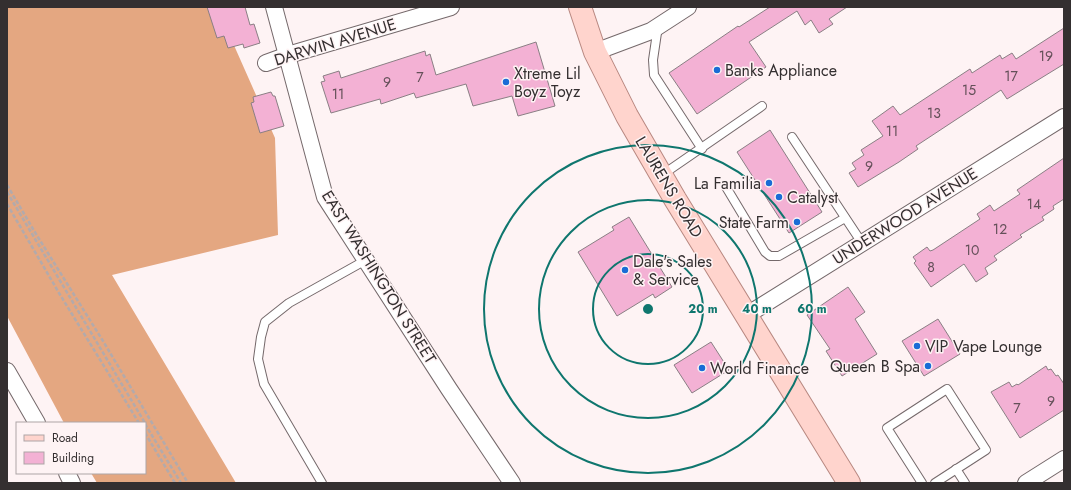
<svg xmlns="http://www.w3.org/2000/svg" width="1071" height="490" font-family="Jost,sans-serif">
	<style>
		.forest { fill: #e4a781 }
		.building { fill: #f3b1d4; stroke: #8a7f84 }
		.lines { fill: none; stroke-linecap: round; stroke-linejoin: round }
		.service-casing { stroke: #75696b; stroke-width: 10 }
		.minor-casing { stroke: #75696b; stroke-width: 18 }
		.primary-casing { stroke: #b88881; stroke-width: 24 }
		.path { stroke: #b3aaab; stroke-width: 2.5; stroke-dasharray: 4 2; stroke-linecap: butt }
		.service { stroke: #fff; stroke-width: 8 }
		.minor { stroke: #fff; stroke-width: 16 }
		.primary { stroke: #ffd4cd; stroke-width: 22 }
		.ring { fill: none; stroke: #0f766e; stroke-width: 2 }
		.poi-dot { fill: #196cd6; stroke: #fef3f4; stroke-width: 1.5 }
		.labels { text-anchor: middle; dominant-baseline: central; stroke-width: 3; stroke-linejoin: round; paint-order: stroke }
		.number-label { font-size: 14px; fill: #645059 }
		.street-label { font-size: 16px; fill: #342f30; stroke: #fef3f4 }
		.poi-label { font-size: 16px; fill: #342f30; stroke: #fef3f4; text-anchor: start }
		.centre { fill: #0f766e; stroke: #fef3f4; stroke-width: 2 }
		.ring-label { font-size: 12px; text-anchor: middle; font-weight: bold; fill: #0f766e; stroke: #fef3f4; stroke-width: 3; stroke-linejoin: round; paint-order: stroke }
	</style>
	<rect width="100%" height="100%" fill="#fef3f4"/>
	<polygon class="forest" points="7,7 217,7 275,138 278,235 112,275 236,483 97,483 91,473 145,473 145,423 64,423 7,316"/>
	<g class="building">
		<polygon points="207,7 245,7 250,25 254,24 260,43 244,48 243,44 228,48 224,36 217,38"/>
		<polygon points="770,7 847,7 829,19 833,24 819,33 811,20 805,25 797,11 749,42 766,67 697,114 669,73 738,26 739,27"/>
		<polygon points="1064,28 1064,64 1007,99 1001,90 916,146 918,149 899,162 858,187 849,173 856,169 852,163 864,155 861,150 883,136 872,121 893,106 900,115 970,69 972,73 1000,55 1002,59 1012,53 1016,59"/>
		<polygon points="536,42 555,106 518,116 512,96 473,106 466,84 416,98 414,93 381,104 380,99 331,113 321,82 325,81 323,76 339,71 341,78 425,51 426,56 430,54 436,75"/>
		<polygon points="271,92 273,96 275,96 284,126 260,133 251,103 254,102 253,97"/>
		<polygon points="770,130 822,212 789,233 737,152"/>
		<polygon points="1064,158 1064,199 1053,206 1054,209 1042,217 1044,220 1020,235 1022,237 994,256 997,260 985,268 988,274 976,282 964,264 931,287 914,263 916,261 913,257 927,247 930,251 933,250 980,219 977,214 990,205 994,211 1020,194 1017,190"/>
		<polygon points="629,217 672,287 655,298 653,294 617,316 578,252 614,230 612,227"/>
		<polygon points="848,287 865,312 855,319 877,354 842,376 826,351 830,349 807,315"/>
		<polygon points="938,319 960,354 924,376 902,341"/>
		<polygon points="711,342 729,370 692,393 674,365"/>
		<polygon points="1046,366 1048,370 1051,369 1056,376 1058,375 1064,384 1064,410 1020,438 991,392 1009,382 1012,387 1017,384 1018,385"/>
	</g>
	<g class="lines">
		<g class="service-casing">
			<g id="service">
				<polyline points="658,26 653,60 654,75 702,149"/>
				<polyline points="792,137 862,243"/>
				<polyline points="662,175 762,106"/>
				<polyline points="726,187 765,252 770,256 779,256 845,218"/>
				<polyline points="956,469 965,483"/>
				<polyline points="322,483 264,384 258,359 261,337 265,322 289,303 366,260"/>
				<polyline points="922,483 887,428 947,389 986,450 935,483"/>
			</g>
		</g>
		<g class="minor-casing">
			<g id="minor">
				<polyline points="274,7 325,197 449,389 512,483"/>
				<polyline points="595,52 651,31 688,7"/>
				<polyline points="266,63 288,55 451,7"/>
				<polyline points="747,315 1064,117"/>
				<polyline points="7,371 37,423"/>
				<polyline points="67,473 72,483"/>
				<polyline points="1026,483 1064,459"/>
			</g>
		</g>
		<g class="primary-casing">
			<polyline id="primary" points="580,7 595,52 627,116 675,199 849,483"/>
		</g>
		<g class="path">
			<polyline points="7,185 36,234 103,341 188,483"/>
			<polyline points="7,192 145,423"/>
			<polyline points="7,204 59,293 139,423"/>
			<polyline points="145,424 181,483"/>
			<polyline points="145,433 175,483"/>
		</g>
		<use href="#service" class="service"/>
		<use href="#minor" class="minor"/>
		<use href="#primary" class="primary"/>
	</g>
	<g class="ring">
		<circle cx="648" cy="309" r="55"/>
		<circle cx="648" cy="309" r="109"/>
		<circle cx="648" cy="309" r="164"/>
	</g>
	<g class="poi-dot">
		<circle cx="717" cy="70" r="4"/>
		<circle cx="506" cy="82" r="4"/>
		<circle cx="769" cy="183" r="4"/>
		<circle cx="779" cy="197" r="4"/>
		<circle cx="797" cy="222" r="4"/>
		<circle cx="625" cy="270" r="4"/>
		<circle cx="917" cy="346" r="4"/>
		<circle cx="928" cy="366" r="4"/>
		<circle cx="702" cy="368" r="4"/>
	</g>
	<g class="labels">
		<g class="number-label">
			<text x="1046" y="56">19</text>
			<text x="1011" y="76">17</text>
			<text x="420" y="77">7</text>
			<text x="387" y="82">9</text>
			<text x="969" y="90">15</text>
			<text x="338" y="94">11</text>
			<text x="934" y="113">13</text>
			<text x="892" y="131">11</text>
			<text x="869" y="166">9</text>
			<text x="1034" y="204">14</text>
			<text x="1000" y="229">12</text>
			<text x="972" y="250">10</text>
			<text x="931" y="267">8</text>
			<text x="1051" y="401">9</text>
			<text x="1017" y="408">7</text>
		</g>
		<g class="street-label">
			<text transform="translate(335 42) rotate(-17)">DARWIN AVENUE</text>
			<text transform="translate(669 187) rotate(59)">LAURENS ROAD</text>
			<text transform="translate(905 216) rotate(-32)">UNDERWOOD AVENUE</text>
			<text transform="translate(379 277) rotate(58)">EAST WASHINGTON STREET</text>
		</g>
		<g class="poi-label">
			<text x="725" y="70">Banks Appliance</text>
			<text x="514" y="73">Xtreme Lil<tspan x="514" dy="18">Boyz Toyz</tspan></text>
			<text x="761" y="183" text-anchor="end">La Familia</text>
			<text x="787" y="197">Catalyst</text>
			<text x="789" y="222" text-anchor="end">State Farm</text>
			<text x="633" y="261">Dale's Sales<tspan x="633" dy="18">&amp; Service</tspan></text>
			<text x="925" y="346">VIP Vape Lounge</text>
			<text x="920" y="366" text-anchor="end">Queen B Spa</text>
			<text x="710" y="368">World Finance</text>
		</g>
	</g>
	<circle cx="648" cy="309" r="6" class="centre"/>
	<g class="ring-label">
		<text x="703" y="313">20 m</text>
		<text x="757" y="313">40 m</text>
		<text x="812" y="313">60 m</text>
	</g>
	<rect width="1071" height="490" fill="none" stroke="#342f30" stroke-width="16"/>
	<rect x="16" y="422" width="130" height="52" fill="#fef3f4" stroke="#ada5a6"/>
	<rect x="24" y="435" width="20" height="6" fill="#ffd4cd" stroke="#ada5a6"/>
	<text x="52" y="442" font-size="12" fill="#342f30">Road</text>
	<rect x="24" y="452" width="20" height="12" fill="#f3b1d4" stroke="#ada5a6"/>
	<text x="52" y="462" font-size="12" fill="#342f30">Building</text>
</svg>
